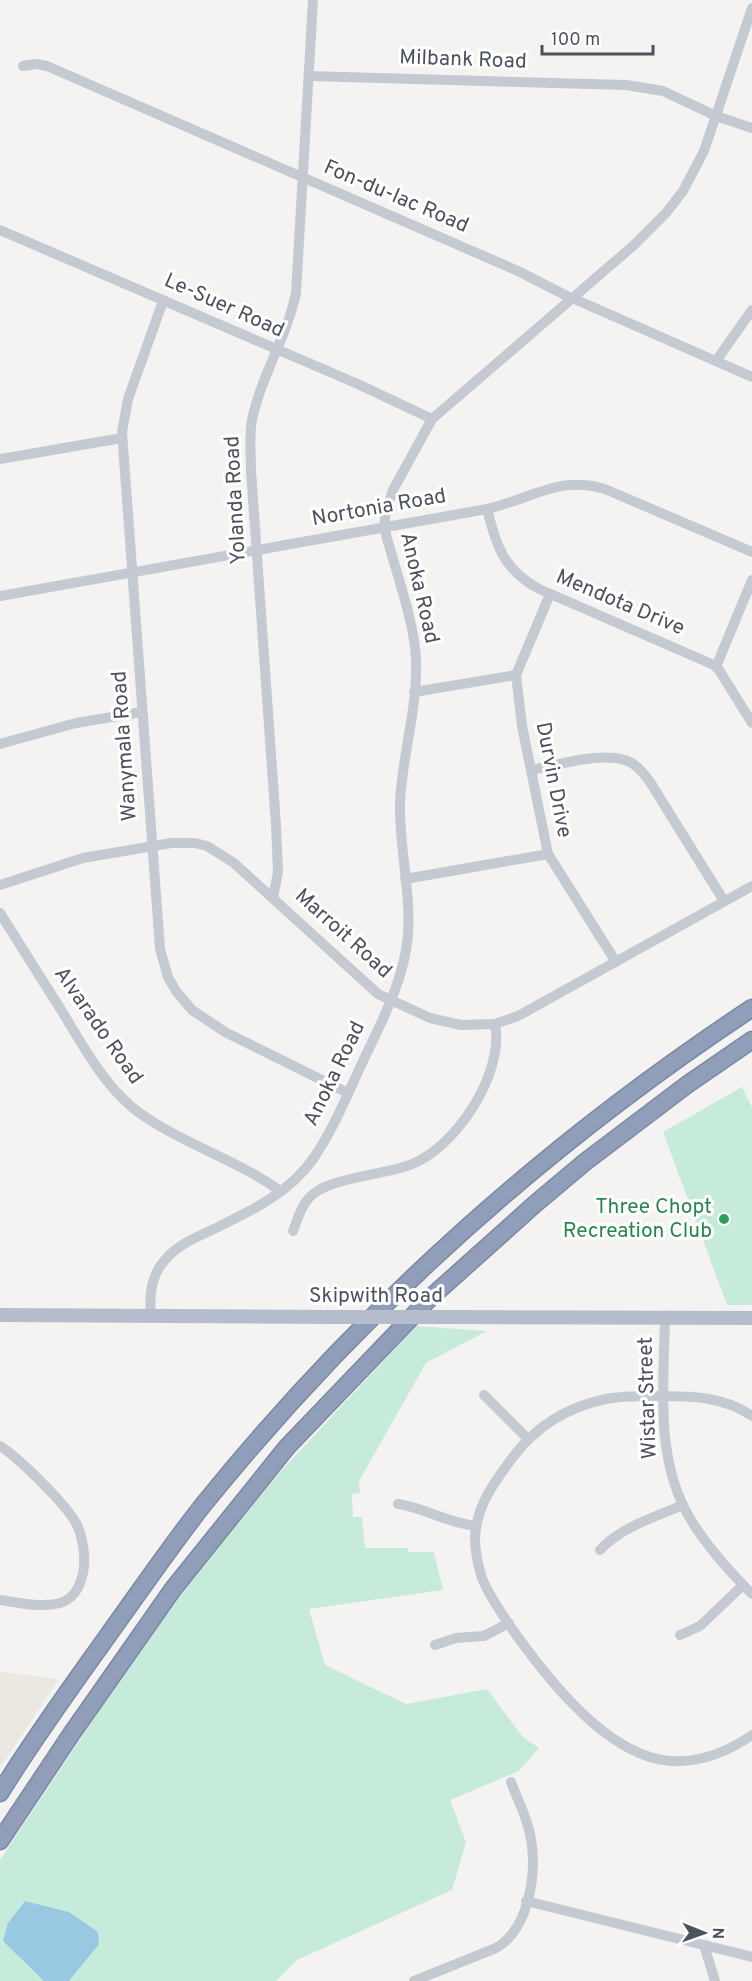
<svg xmlns="http://www.w3.org/2000/svg" width="752" height="1981" font-family="Overpass,sans-serif">
	<style>
		.commercial { fill: #eae8e0 }
		.green { fill: #c7ebdb }
		.water { fill: #99c8e3 }
		.lines { fill: none; stroke-linecap: round; stroke-linejoin: round }
		.highway-casing { stroke: #7b89a6; stroke-width: 19 }
		.minor { stroke: #c5cad2; stroke-width: 10 }
		.major { stroke: #b5bdcd; stroke-width: 14 }
		.highway { stroke: #909eba; stroke-width: 16 }
		.major-bridge { stroke: #b5bdcd; stroke-width: 14 }
		.leisure-dot { fill: #2e9e5b; stroke: #fff; stroke-width: 2 }
		.labels { text-anchor: middle; dominant-baseline: central; stroke-width: 6; stroke-linejoin: round; paint-order: stroke }
		.street-label { font-size: 21px; fill: #4c525d; stroke: #fff }
		.leisure-label { font-size: 21px; fill: #27864d; stroke: #fff; text-anchor: end }
	</style>
	<rect width="100%" height="100%" fill="#f4f3f2"/>
	<polygon class="commercial" points="0,1672 59,1679 0,1768"/>
	<g class="green">
		<polygon points="742,1087 752,1107 752,1305 727,1305 663,1132"/>
		<polygon points="416,1326 487,1331 426,1363 359,1481 360,1493 352,1494 353,1517 362,1517 365,1548 408,1548 409,1552 434,1552 443,1590 309,1609 325,1665 406,1704 487,1689 522,1736 539,1748 519,1771 450,1800 466,1842 452,1890 297,1960 276,1981 0,1981 0,1860 117,1684 226,1530"/>
	</g>
	<polygon class="water" points="25,1901 69,1912 98,1932 99,1944 69,1981 44,1981 3,1941 8,1923"/>
	<g class="lines">
		<g class="highway-casing">
			<g id="highway">
				<path d="M0,1793C34,1738 72,1686 109,1634C140,1591 170,1547 203,1505C359,1312 545,1145 752,1008"/>
				<polyline points="0,1841 72,1733 173,1589 287,1447 429,1299 535,1204 585,1162 688,1084 752,1040"/>
			</g>
		</g>
		<g class="minor">
			<polyline points="23,66 36,64 47,66 518,271 563,294 752,377"/>
			<polyline points="309,76 626,85 663,91 716,116 752,128"/>
			<polyline points="0,230 360,385 432,419"/>
			<polyline points="163,301 128,399 122,432 160,949 168,977 176,991 192,1010 225,1032 348,1093"/>
			<polyline points="716,361 752,310"/>
			<polyline points="0,459 122,438"/>
			<path d="M487,509C497,547 503,569 539,589L714,665L719,670L752,723"/>
			<polyline points="550,594 516,675 522,726 548,854 616,962"/>
			<path d="M0,596L487,509C532,499 558,475 605,489L752,552"/>
			<polyline points="716,667 752,580"/>
			<polyline points="414,692 516,675"/>
			<polyline points="0,744 76,723 142,712"/>
			<path d="M531,770C558,765 605,750 630,762C638,766 645,775 650,782L724,901"/>
			<polyline points="405,879 548,854"/>
			<polyline points="0,885 83,858 171,843 195,843 207,846 234,863 378,994 430,1018 461,1025 495,1024 518,1016 752,886"/>
			<path d="M273,898L278,872L276,825L251,471C251,454 249,436 252,420C261,376 287,337 296,293L313,0"/>
			<path d="M0,913C21,946 42,980 63,1013C83,1046 103,1083 133,1108C178,1143 235,1158 280,1191"/>
			<path d="M293,1231C299,1215 303,1199 319,1190C339,1178 383,1174 407,1166C454,1151 505,1074 495,1024"/>
			<path d="M151,1315C149,1296 151,1275 165,1260C177,1245 197,1237 214,1229C251,1211 289,1193 313,1159C331,1133 344,1103 357,1074C377,1030 404,984 408,935C411,891 399,847 400,803C402,755 418,708 416,659C414,619 394,567 384,527L386,511L393,490L432,419L634,245L666,213L683,191L704,151L752,8"/>
			<path d="M665,1317C664,1384 654,1460 691,1520C708,1548 729,1571 752,1594"/>
			<polyline points="484,1395 528,1439"/>
			<path d="M752,1416C722,1395 687,1396 652,1396C637,1396 621,1396 606,1399C567,1407 537,1425 513,1457C495,1481 476,1506 475,1538C475,1551 478,1565 482,1578C489,1596 501,1612 512,1629C544,1674 595,1740 650,1757C686,1768 722,1756 752,1735"/>
			<path d="M0,1446C18,1457 68,1506 77,1525C84,1540 87,1565 81,1580C78,1590 71,1600 60,1603C41,1608 19,1603 0,1600"/>
			<path d="M398,1504C426,1508 447,1523 476,1526"/>
			<path d="M600,1550C621,1527 655,1517 683,1505"/>
			<polyline points="680,1635 700,1626 743,1585"/>
			<polyline points="435,1645 456,1638 484,1636 509,1623"/>
			<polyline points="526,1901 752,1957"/>
			<polyline points="704,1945 715,1981"/>
			<path d="M414,1981L496,1948C529,1929 537,1874 531,1839C528,1819 518,1801 511,1782"/>
		</g>
		<g class="major">
			<polyline points="0,1315 333,1317"/>
			<polyline points="452,1317 752,1318"/>
		</g>
		<use href="#highway" class="highway"/>
		<polyline class="major-bridge" points="333,1317 452,1317"/>
	</g>
	<circle class="leisure-dot" cx="724" cy="1219" r="6"/>
	<g class="labels">
		<g class="street-label">
			<text transform="translate(463 60) rotate(2)">Milbank Road</text>
			<text transform="translate(396 197) rotate(23)">Fon-du-lac Road</text>
			<text transform="translate(224 306) rotate(24)">Le-Suer Road</text>
			<text transform="translate(236 500) rotate(-93)">Yolanda Road</text>
			<text transform="translate(379 508) rotate(-10)">Nortonia Road</text>
			<text transform="translate(419 588) rotate(77)">Anoka Road</text>
			<text transform="translate(620 603) rotate(23)">Mendota Drive</text>
			<text transform="translate(125 746) rotate(-94)">Wanymala Road</text>
			<text transform="translate(553 780) rotate(79)">Durvin Drive</text>
			<text transform="translate(343 934) rotate(42)">Marroit Road</text>
			<text transform="translate(98 1026) rotate(55)">Alvarado Road</text>
			<text transform="translate(335 1074) rotate(-64)">Anoka Road</text>
			<text x="376" y="1296">Skipwith Road</text>
			<text transform="translate(648 1398) rotate(-92)">Wistar Street</text>
		</g>
		<g class="leisure-label">
			<text x="712" y="1207">Three Chopt<tspan x="712" dy="24">Recreation Club</tspan></text>
		</g>
	</g>
	<g transform="translate(704 1933) rotate(91)" stroke="#ffffff" stroke-width="4.5" paint-order="stroke">
	<path d="M0-4.5L10 22L0 15L-10 22Z" fill="#4c525d"/>
	<text y="-9" font-size="16" font-weight="bold" text-anchor="middle" fill="#4c525d">N</text>
	</g>
	<path d="M542 45v9h111v-9" fill="none" stroke="#4c525d" stroke-width="3"/>
	<text x="551" y="45" font-size="18" fill="#4c525d" stroke="#ffffff" stroke-width="4.5" paint-order="stroke">100 m</text>
</svg>
